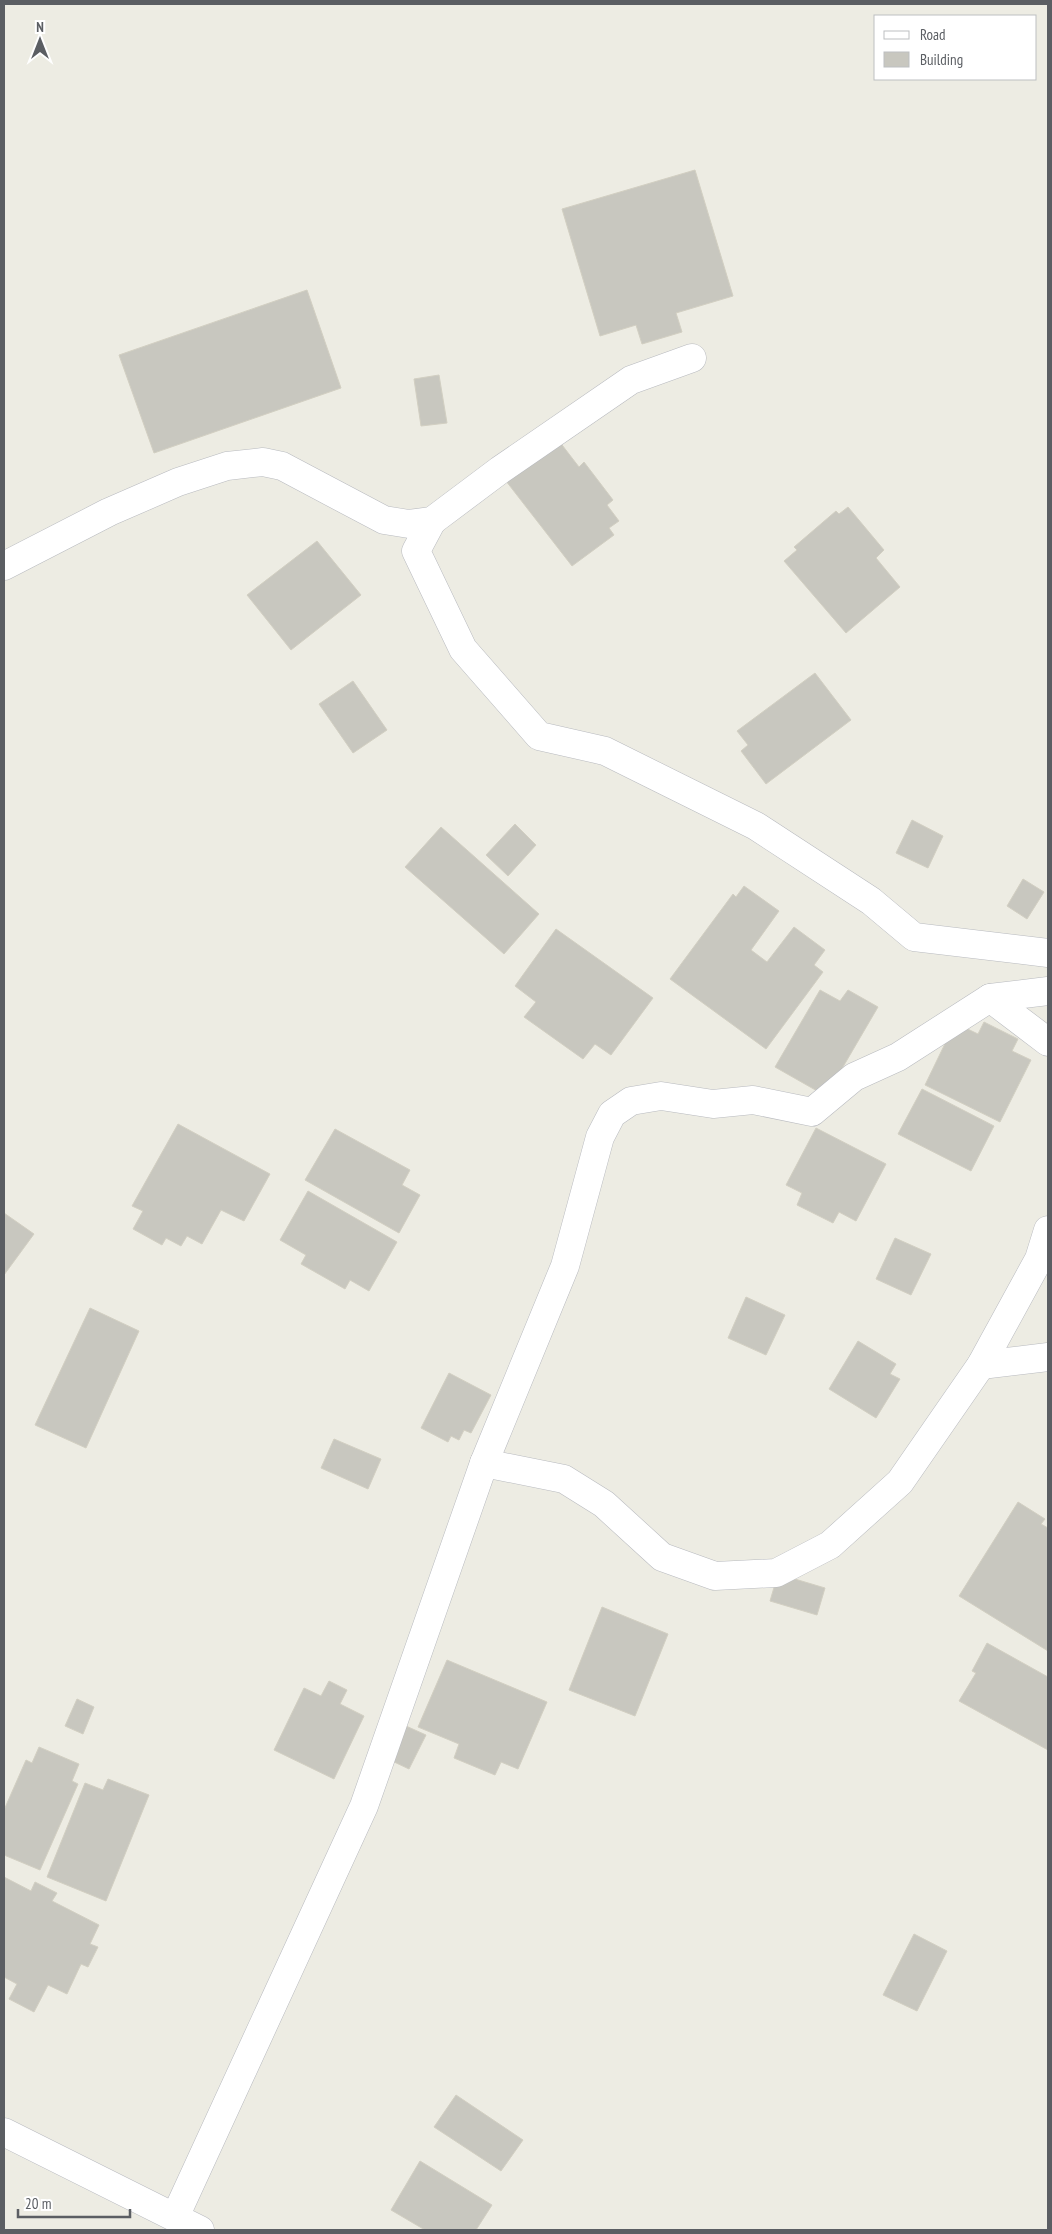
<svg xmlns="http://www.w3.org/2000/svg" width="1052" height="2234" font-family="'PT Sans Narrow',sans-serif">
	<style>
		.building { fill: #c8c7bf; stroke: #d2cfc2 }
		.lines { fill: none; stroke-linecap: round; stroke-linejoin: round }
		.street-casing { stroke: #b8babf; stroke-width: 29 }
		.secondary-casing { stroke: #b9bbc1; stroke-width: 29 }
		.street { stroke: #fff; stroke-width: 28 }
		.secondary { stroke: #fff; stroke-width: 28 }
	</style>
	<rect width="100%" height="100%" fill="#edece3"/>
	<g class="building">
		<polygon points="695,170 733,296 676,313 682,332 642,344 636,325 600,336 562,209"/>
		<polygon points="307,290 341,388 154,453 119,355"/>
		<polygon points="439,375 447,423 421,426 414,379"/>
		<polygon points="559,441 579,467 584,462 613,500 607,505 619,521 609,528 614,535 572,566 506,481"/>
		<polygon points="848,507 884,550 876,558 900,587 846,633 784,561 797,550 794,547 836,511 839,514"/>
		<polygon points="317,541 361,595 291,650 247,595"/>
		<polygon points="815,673 851,720 766,784 741,751 748,745 737,731"/>
		<polygon points="353,681 387,730 353,753 319,704"/>
		<polygon points="912,820 943,836 928,868 896,853"/>
		<polygon points="515,824 536,845 508,876 486,855"/>
		<polygon points="441,827 539,914 504,954 405,867"/>
		<polygon points="1023,879 1044,892 1027,919 1007,906"/>
		<polygon points="744,886 779,911 751,950 767,962 794,927 825,950 814,965 823,972 766,1049 670,979 733,894 736,897"/>
		<polygon points="556,929 653,998 611,1055 595,1044 583,1059 524,1017 536,1002 515,986"/>
		<polygon points="820,990 840,1001 848,990 878,1007 826,1096 775,1067"/>
		<polygon points="984,1022 1018,1039 1012,1051 1031,1060 1000,1122 925,1085 955,1023 978,1034"/>
		<polygon points="922,1089 994,1126 971,1171 898,1134"/>
		<polygon points="178,1124 270,1174 244,1221 221,1210 202,1244 187,1236 181,1246 166,1238 162,1245 133,1229 143,1211 132,1206"/>
		<polygon points="816,1128 886,1164 856,1221 839,1212 833,1223 797,1205 802,1193 786,1185"/>
		<polygon points="335,1129 410,1170 402,1185 420,1195 399,1233 305,1180"/>
		<polygon points="308,1191 397,1242 369,1291 350,1280 345,1289 301,1264 306,1255 280,1240"/>
		<polygon points="4,1213 34,1234 4,1275"/>
		<polygon points="895,1238 931,1254 911,1295 876,1279"/>
		<polygon points="746,1297 785,1315 766,1355 728,1338"/>
		<polygon points="90,1308 139,1331 86,1448 35,1425"/>
		<polygon points="858,1341 896,1364 890,1374 900,1379 876,1418 829,1389"/>
		<polygon points="449,1373 491,1395 471,1433 464,1430 459,1440 451,1436 448,1442 421,1428"/>
		<polygon points="334,1439 381,1459 368,1489 321,1468"/>
		<polygon points="1018,1502 1045,1519 1041,1524 1048,1528 1048,1651 959,1596"/>
		<polygon points="778,1574 825,1588 817,1615 770,1601"/>
		<polygon points="602,1607 668,1634 635,1716 569,1690"/>
		<polygon points="987,1643 1048,1677 1048,1750 959,1701 976,1673 972,1671"/>
		<polygon points="447,1660 547,1702 518,1769 501,1762 495,1775 454,1758 459,1744 418,1727"/>
		<polygon points="329,1681 347,1690 340,1704 364,1716 334,1779 274,1750 304,1688 321,1696"/>
		<polygon points="77,1699 94,1707 83,1734 65,1726"/>
		<polygon points="406,1726 426,1735 409,1769 390,1760"/>
		<polygon points="39,1747 79,1764 72,1781 78,1784 40,1870 4,1855 4,1810 26,1760 32,1763"/>
		<polygon points="108,1779 149,1795 106,1901 47,1877 85,1783 103,1790"/>
		<polygon points="4,1877 31,1891 35,1882 57,1893 52,1901 99,1925 90,1944 98,1947 88,1967 81,1964 67,1994 48,1985 34,2012 9,1999 17,1984 4,1977"/>
		<polygon points="914,1934 947,1951 917,2011 883,1995"/>
		<polygon points="456,2095 523,2140 501,2171 434,2127"/>
		<polygon points="420,2161 492,2205 476,2230 425,2230 391,2210"/>
	</g>
	<g class="lines">
		<g class="street-casing">
			<g id="street">
				<polyline points="432,521 416,551 463,649 539,736 605,751 756,826 871,901 914,937 1048,953"/>
				<polyline points="4,566 109,512 178,482 227,466 263,462 282,466 384,520 409,524 432,521 500,470 631,380 692,358"/>
				<polyline points="990,998 1048,1042"/>
				<polyline points="981,1365 1048,1357"/>
				<polyline points="484,1463 564,1479 604,1504 662,1557 715,1576 776,1573 830,1545 900,1482 981,1365 1039,1259 1048,1230"/>
				<polyline points="175,2217 364,1806 484,1463 565,1266 600,1137 612,1114 631,1101 661,1096 713,1104 753,1100 812,1112 854,1077 898,1057 990,998 1048,991"/>
			</g>
		</g>
		<g class="secondary-casing">
			<polyline id="secondary" points="4,2132 200,2230"/>
		</g>
		<use href="#street" class="street"/>
		<use href="#secondary" class="secondary"/>
	</g>
	<rect width="1052" height="2234" fill="none" stroke="#5b5e63" stroke-width="10"/>
	<rect x="874" y="15" width="162" height="65" fill="#ffffff" stroke="#bdbfc1"/>
	<rect x="884" y="31" width="25" height="8" fill="#ffffff" stroke="#bdbfc1"/>
	<text x="920" y="40" font-size="15" fill="#5b5e63">Road</text>
	<rect x="884" y="52" width="25" height="15" fill="#c8c7bf" stroke="#bdbfc1"/>
	<text x="920" y="65" font-size="15" fill="#5b5e63">Building</text>
	<g transform="translate(40 40)" stroke="#ffffff" stroke-width="4" paint-order="stroke">
	<path d="M0-4L9 19L0 12L-9 19Z" fill="#5b5e63"/>
	<text y="-8" font-size="14" font-weight="bold" text-anchor="middle" fill="#5b5e63">N</text>
	</g>
	<path d="M18 2209v8h112v-8" fill="none" stroke="#5b5e63" stroke-width="2.5"/>
	<text x="25" y="2209" font-size="15" fill="#5b5e63" stroke="#ffffff" stroke-width="4" paint-order="stroke">20 m</text>
</svg>
